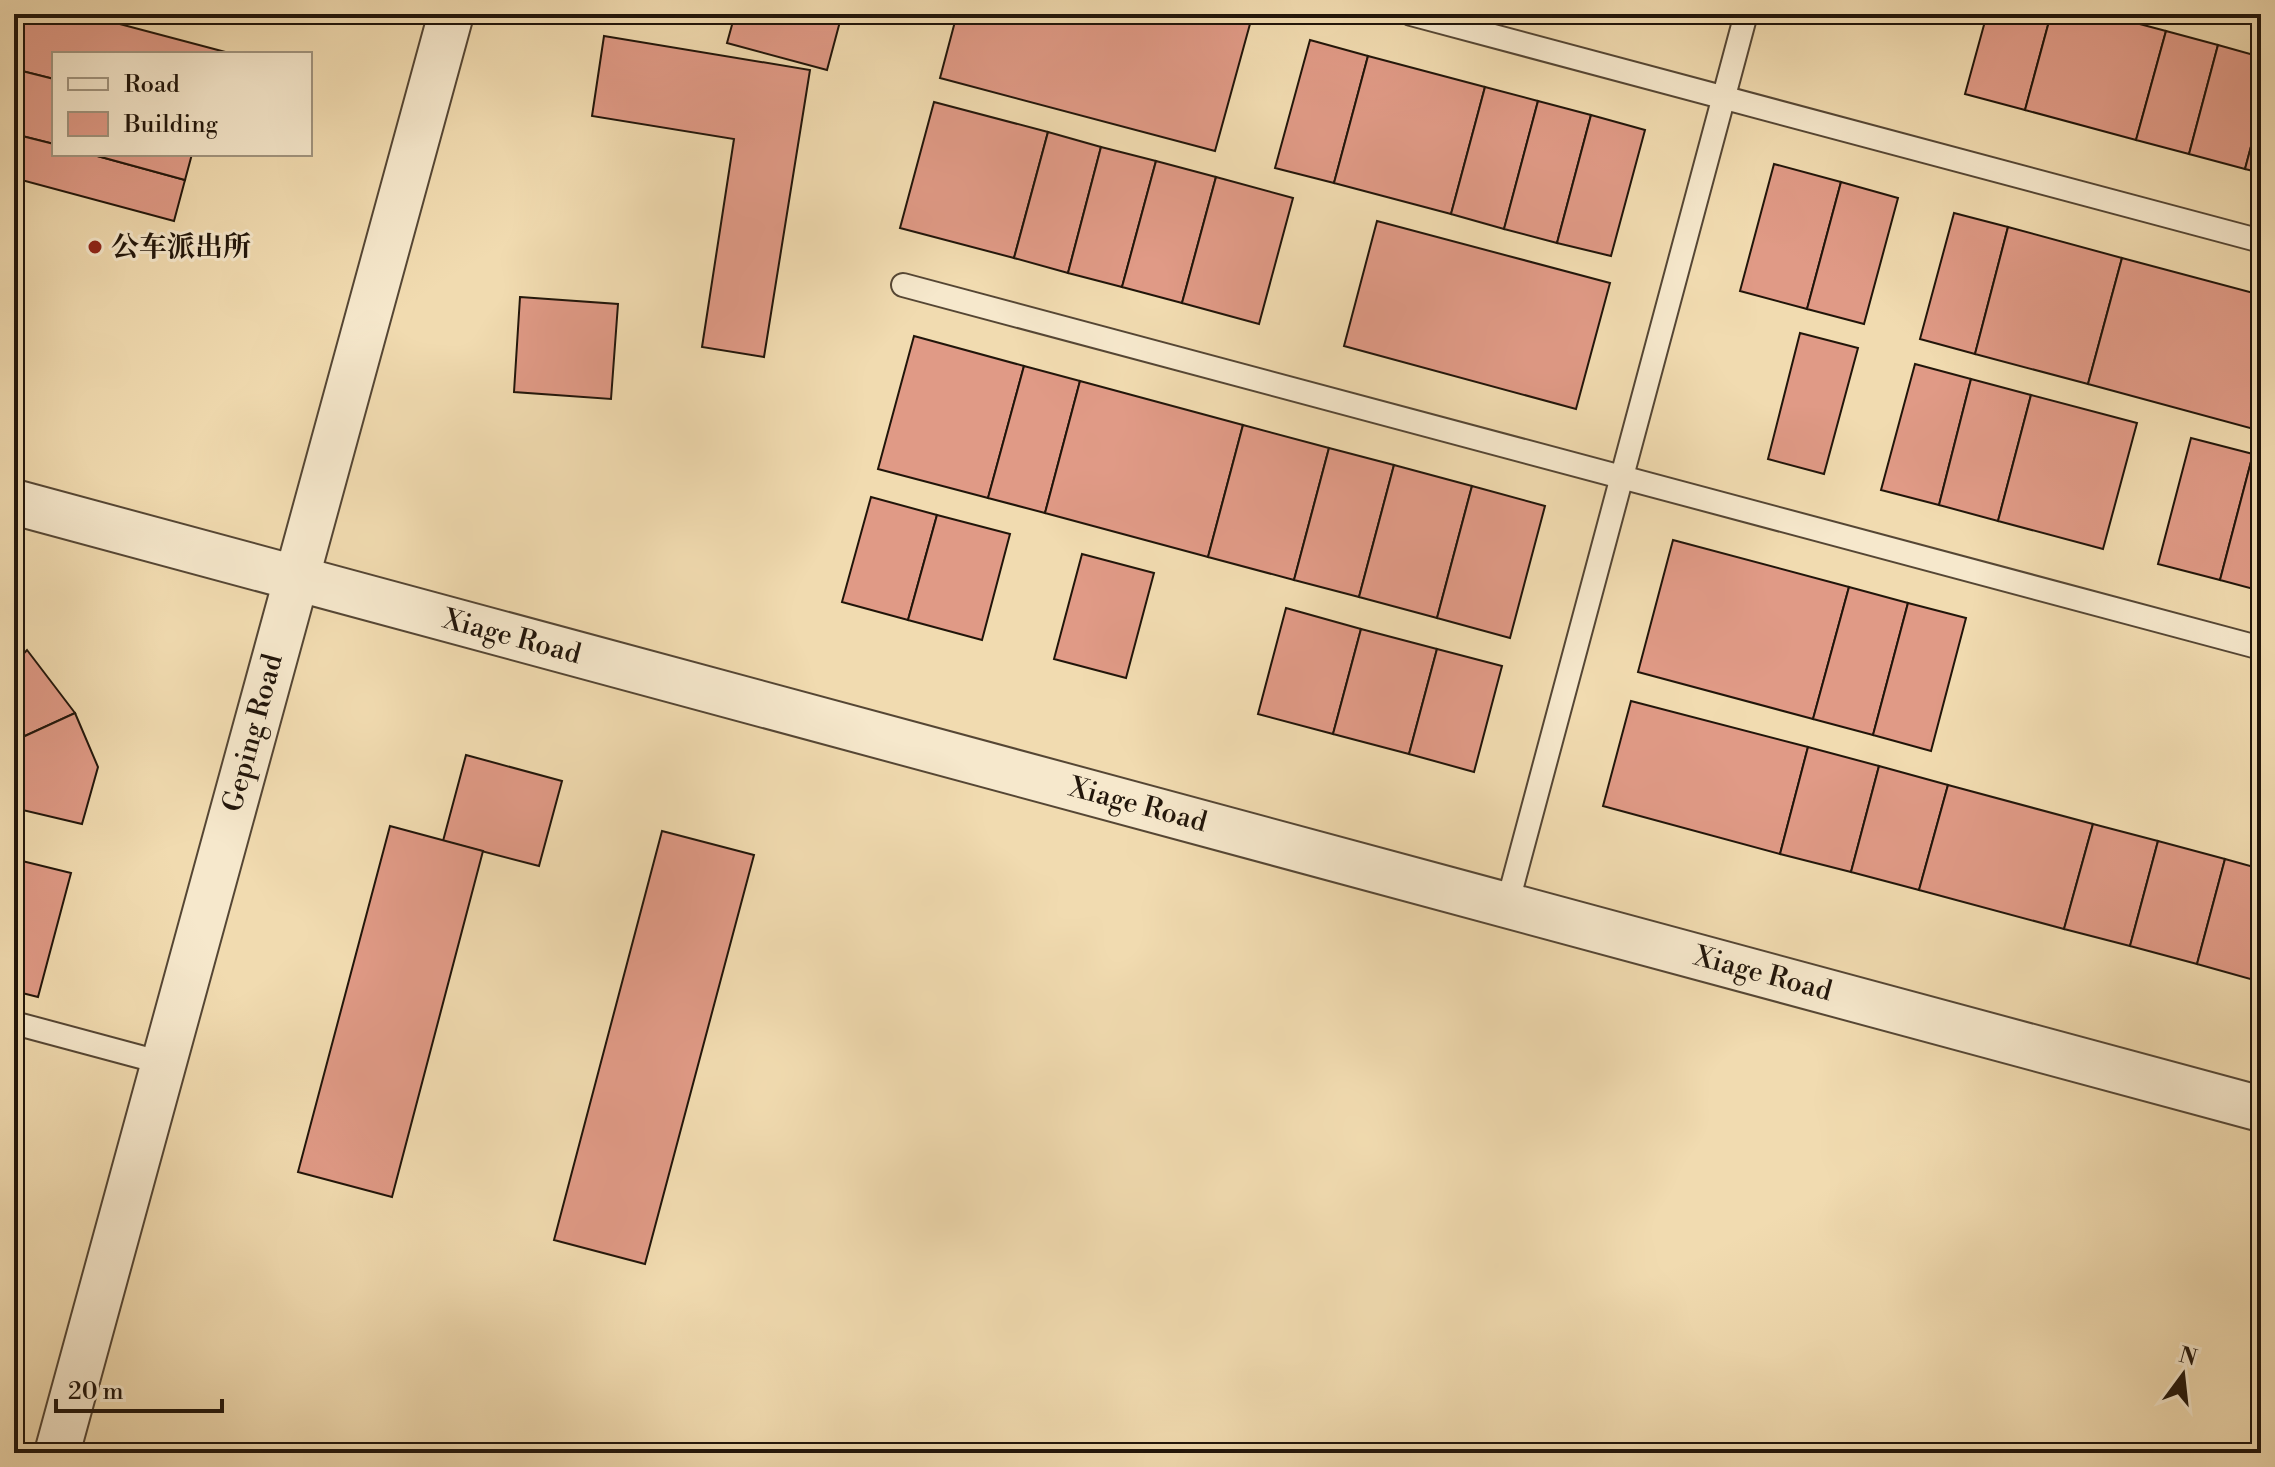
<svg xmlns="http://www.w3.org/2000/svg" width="2275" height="1467" font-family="'Libre Bodoni','Noto Serif SC',serif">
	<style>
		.building { fill: #e09a86; stroke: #21150a; stroke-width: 2 }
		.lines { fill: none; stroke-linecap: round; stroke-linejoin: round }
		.lane-casing { stroke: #554634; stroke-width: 26 }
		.street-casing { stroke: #554634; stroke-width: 48 }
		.lane { stroke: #f6e8cc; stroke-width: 22 }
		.street { stroke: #f6e8cc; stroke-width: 44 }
		.poi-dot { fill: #8f2418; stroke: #f6e8cc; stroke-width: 3 }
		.labels { text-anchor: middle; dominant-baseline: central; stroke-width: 6; stroke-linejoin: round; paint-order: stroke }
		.poi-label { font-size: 28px; font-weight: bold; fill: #21150a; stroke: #f6e8cc; text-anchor: start }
		.street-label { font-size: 28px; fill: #21150a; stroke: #f6e8cc }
	</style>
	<rect width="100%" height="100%" fill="#f1dbb0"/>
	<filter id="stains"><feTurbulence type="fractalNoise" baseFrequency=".0025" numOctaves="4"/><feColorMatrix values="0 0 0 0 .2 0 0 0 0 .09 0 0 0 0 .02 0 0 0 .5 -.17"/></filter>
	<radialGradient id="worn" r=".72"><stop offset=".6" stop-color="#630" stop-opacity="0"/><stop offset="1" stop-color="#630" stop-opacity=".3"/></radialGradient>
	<g class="building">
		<polygon points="14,14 82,14 233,54 54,54 54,79 14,69"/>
		<polygon points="735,14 842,14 827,70 727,43"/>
		<polygon points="957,14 1213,14 1250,24 1215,151 940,78"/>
		<polygon points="1987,14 2051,14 2025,110 1965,94"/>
		<polygon points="2051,14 2102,14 2166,31 2136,140 2025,110"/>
		<polygon points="2166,31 2218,45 2189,154 2136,140"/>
		<polygon points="604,36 810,70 764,357 702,347 734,139 592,116"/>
		<polygon points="1310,40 1368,56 1334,183 1275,168"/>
		<polygon points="2218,45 2261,57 2261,109 2245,169 2189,154"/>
		<polygon points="1368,56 1485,87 1451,214 1334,183"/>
		<polygon points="22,71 54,79 54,144 14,134 14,101"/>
		<polygon points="1485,87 1538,101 1504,229 1451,214"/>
		<polygon points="1538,101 1591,115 1557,243 1504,229"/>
		<polygon points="934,102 1048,132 1014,258 900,228"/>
		<polygon points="2261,109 2261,173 2245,169"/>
		<polygon points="1591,115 1645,130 1611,256 1557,243"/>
		<polygon points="1048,132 1101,147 1068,273 1014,258"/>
		<polygon points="14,134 54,144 54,154 90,154 185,180 174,221 14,178"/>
		<polygon points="1101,147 1156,161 1122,287 1068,273"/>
		<polygon points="90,154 192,154 185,180"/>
		<polygon points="1156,161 1216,177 1182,303 1122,287"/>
		<polygon points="1774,164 1841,182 1807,309 1740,291"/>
		<polygon points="1216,177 1293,198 1259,324 1182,303"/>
		<polygon points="1841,182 1898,198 1864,324 1807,309"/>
		<polygon points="1954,213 2008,227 1975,354 1920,339"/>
		<polygon points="1377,221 1610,283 1576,409 1344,346"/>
		<polygon points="2008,227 2122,258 2088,384 1975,354"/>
		<polygon points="2122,258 2261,295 2261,431 2088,384"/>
		<polygon points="520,297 618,304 611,399 514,392"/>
		<polygon points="1800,333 1858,348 1824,474 1768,459"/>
		<polygon points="914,336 1024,366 988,498 878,469"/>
		<polygon points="1915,364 1971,379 1939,505 1881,490"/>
		<polygon points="1024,366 1080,381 1045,513 988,498"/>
		<polygon points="1971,379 2031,395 1998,521 1939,505"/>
		<polygon points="1080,381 1243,425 1208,557 1045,513"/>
		<polygon points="2031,395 2137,423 2103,549 1998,521"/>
		<polygon points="1243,425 1329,448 1294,580 1208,557"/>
		<polygon points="2191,438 2253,454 2220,580 2158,564"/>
		<polygon points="1329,448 1394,465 1359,597 1294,580"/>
		<polygon points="2253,454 2261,456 2261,591 2220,580"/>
		<polygon points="1394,465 1472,486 1437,618 1359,597"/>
		<polygon points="1472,486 1545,506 1510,638 1437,618"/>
		<polygon points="871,497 937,515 908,620 842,602"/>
		<polygon points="937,515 1010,534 982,640 908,620"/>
		<polygon points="1673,540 1849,587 1813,719 1638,672"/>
		<polygon points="1082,554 1154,573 1126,678 1054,659"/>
		<polygon points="1849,587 1908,603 1873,735 1813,719"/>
		<polygon points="1908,603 1966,618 1931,751 1873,735"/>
		<polygon points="1286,608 1361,629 1333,734 1258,714"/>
		<polygon points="1361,629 1437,649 1409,754 1333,734"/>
		<polygon points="1437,649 1502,666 1474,772 1409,754"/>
		<polygon points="27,650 75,713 14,741 14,664"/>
		<polygon points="1631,701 1808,747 1780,854 1603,806"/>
		<polygon points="75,713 98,767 82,824 14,808 14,741"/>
		<polygon points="1808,747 1879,766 1851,872 1780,854"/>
		<polygon points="466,755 562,781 539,866 443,841"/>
		<polygon points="1879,766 1948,785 1919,890 1851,872"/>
		<polygon points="1948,785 2093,824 2064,929 1919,890"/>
		<polygon points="2093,824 2158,841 2130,946 2064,929"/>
		<polygon points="390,826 483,851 392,1197 298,1172"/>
		<polygon points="662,831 754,855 645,1264 554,1240"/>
		<polygon points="2158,841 2225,859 2197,964 2130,946"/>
		<polygon points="14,859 71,873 38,997 14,991"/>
		<polygon points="2225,859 2261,869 2261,982 2197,964"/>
	</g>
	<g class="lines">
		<g class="lane-casing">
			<g id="lane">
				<polyline points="1411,14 2261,241"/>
				<polyline points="903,285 2261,648"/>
				<polyline points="1507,905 1746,14"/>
				<polyline points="14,1023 163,1063"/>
			</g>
		</g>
		<g class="street-casing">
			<g id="street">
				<polyline points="14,502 2261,1109"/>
				<polyline points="57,1453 451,14"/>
			</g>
		</g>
		<use href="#lane" class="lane"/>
		<use href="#street" class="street"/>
	</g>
	<circle class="poi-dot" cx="95" cy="247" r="8"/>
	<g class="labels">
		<g class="poi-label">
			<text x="111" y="247">公车派出所</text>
		</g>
		<g class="street-label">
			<text transform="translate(512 637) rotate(15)">Xiage Road</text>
			<text transform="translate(253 733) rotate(-75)">Geping Road</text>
			<text transform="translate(1138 805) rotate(15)">Xiage Road</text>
			<text transform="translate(1763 974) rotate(15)">Xiage Road</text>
		</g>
	</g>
	<rect width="2275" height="1467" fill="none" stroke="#f1dbb0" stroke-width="48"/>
	<rect x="16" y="16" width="2243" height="1435" fill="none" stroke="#21150a" stroke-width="4"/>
	<rect x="24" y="24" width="2227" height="1419" fill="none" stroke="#21150a" stroke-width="2"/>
	<rect x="52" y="52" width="260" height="104" fill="#f6e8cc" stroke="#a1947e" stroke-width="2"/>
	<rect x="68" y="78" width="40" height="12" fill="#f6e8cc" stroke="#a1947e" stroke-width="2"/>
	<text x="124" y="92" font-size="24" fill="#21150a">Road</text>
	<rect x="68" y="112" width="40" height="24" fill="#e09a86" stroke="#a1947e" stroke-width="2"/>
	<text x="124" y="132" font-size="24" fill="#21150a">Building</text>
	<g transform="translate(2183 1375) rotate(15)" stroke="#f6e8cc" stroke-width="6" paint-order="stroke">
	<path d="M0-6L14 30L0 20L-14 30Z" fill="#21150a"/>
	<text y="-12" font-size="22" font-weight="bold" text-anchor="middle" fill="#21150a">N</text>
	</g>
	<path d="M56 1399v12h166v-12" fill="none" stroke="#21150a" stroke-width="4"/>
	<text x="68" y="1399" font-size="24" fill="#21150a" stroke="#f6e8cc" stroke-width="6" paint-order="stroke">20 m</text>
	<rect width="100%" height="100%" filter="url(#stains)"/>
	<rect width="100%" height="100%" fill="url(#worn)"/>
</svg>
